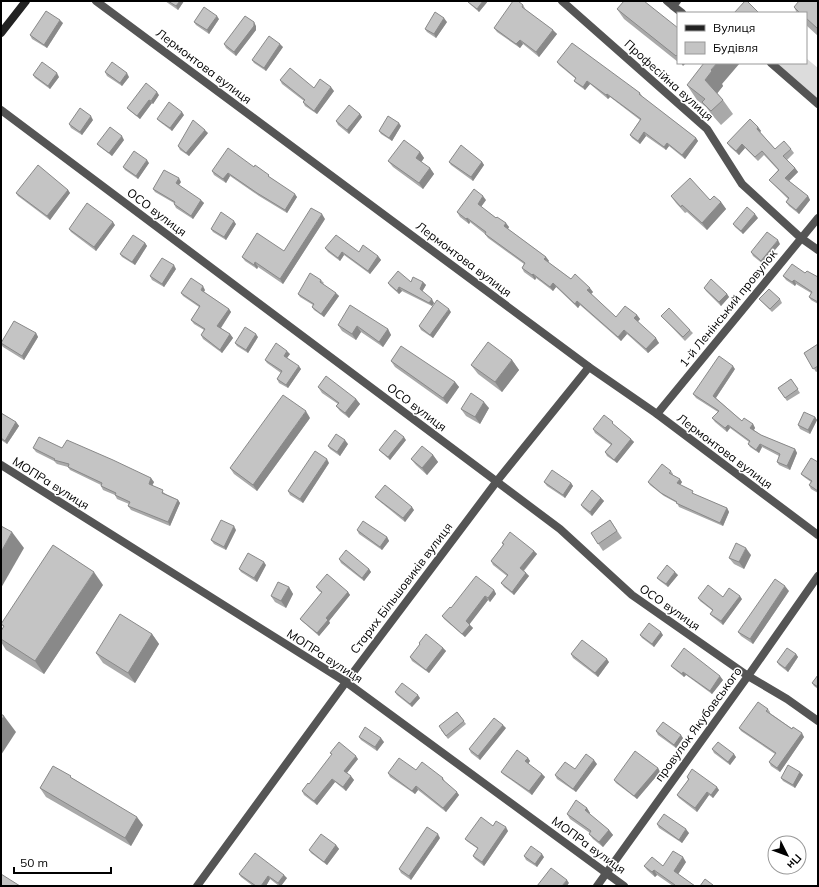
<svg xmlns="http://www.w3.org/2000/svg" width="819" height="887" font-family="Mulish,sans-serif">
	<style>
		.green { fill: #dcdcdc }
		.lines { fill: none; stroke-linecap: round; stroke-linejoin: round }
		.street { stroke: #555; stroke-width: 8 }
		.secondary { stroke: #222; stroke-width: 8 }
		.wall { fill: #a9a9a9 }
		.shaded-wall { fill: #898989 }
		.building { fill: #c4c4c4; stroke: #898989 }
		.labels { text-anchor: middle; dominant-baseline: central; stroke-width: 3; stroke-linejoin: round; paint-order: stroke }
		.street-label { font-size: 12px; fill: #000; stroke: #fff }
	</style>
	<rect width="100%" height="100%" fill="#fff"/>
	<polygon class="green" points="806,58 818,68 818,99 777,63 806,63"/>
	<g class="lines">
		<g class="street">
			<polyline points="96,1 589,367 657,414 818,535"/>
			<polyline points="562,1 707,129 742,184 801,238 818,250"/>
			<polyline points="667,1 673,6"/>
			<polyline points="677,1 673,6 682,13"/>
			<polyline points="771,63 818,104"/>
			<polyline points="1,110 560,529 632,595 748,676 787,699 818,721"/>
			<polyline points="657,414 818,218"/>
			<polyline points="1,465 346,682 624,886"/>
			<polyline points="197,886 346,682 497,481 589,367"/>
			<polyline points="597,886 748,676 818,576"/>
		</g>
		<polyline class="secondary" points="1,33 26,1"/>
	</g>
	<g class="wall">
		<polygon points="165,1 184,1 178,10"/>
		<polygon points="469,1 488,1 479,12 471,5 468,2"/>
		<polygon points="818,1 818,36 806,25 806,13 797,13 794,7"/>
		<polygon points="523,5 526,10 557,34 539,57 523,44 520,48 497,32 494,28"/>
		<polygon points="617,9 678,28 678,62 624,19"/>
		<polygon points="219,19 209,34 196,25 194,22"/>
		<polygon points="447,22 436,38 427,32 425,29"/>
		<polygon points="63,23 47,48 32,39 30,35"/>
		<polygon points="256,26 256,30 236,56 226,48 224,44"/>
		<polygon points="283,47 266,71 254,63 252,60"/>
		<polygon points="557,62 640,93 642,96 642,97 696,138 698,141 685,159 669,146 666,150 646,136 640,144 632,138 630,135 640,120 610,97 608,99 590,84 585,90 577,84 574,81 576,79 559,65"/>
		<polygon points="105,72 129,77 122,86 107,76"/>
		<polygon points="33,75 59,77 50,89 35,78"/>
		<polygon points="280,80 314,88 334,91 317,114 305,106 303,102 304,101 282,84"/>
		<polygon points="722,84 723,86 717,93 723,100 733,114 721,125 713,116 706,107 697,100 687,85"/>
		<polygon points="159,95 153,104 152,103 140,119 130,111 127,108"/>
		<polygon points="360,114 362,117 349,134 338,125 336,121"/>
		<polygon points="184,115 172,131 160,122 157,119"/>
		<polygon points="93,120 82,135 71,128 69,124"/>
		<polygon points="401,126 392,141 381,134 379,131"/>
		<polygon points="758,127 761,131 760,132 775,149 791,149 794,153 787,160 795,168 798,172 789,181 808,196 810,200 799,214 789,206 786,202 788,199 769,180 778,170 764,155 758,161 745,148 739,155 730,147 727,143"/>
		<polygon points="208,133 189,156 180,150 178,146"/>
		<polygon points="124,140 112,156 100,147 97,144"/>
		<polygon points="420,152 424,158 421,162 430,168 434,174 423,189 393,167 388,161"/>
		<polygon points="449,162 482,162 484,165 473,181 451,165"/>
		<polygon points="149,163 138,179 125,170 123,167"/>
		<polygon points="254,167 271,178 297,197 287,213 259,196 230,176 226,183 214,175 212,171"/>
		<polygon points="181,182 179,185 204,203 193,219 176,208 174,204 174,203 155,192 153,189"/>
		<polygon points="68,190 70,193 50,220 18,196 16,193"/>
		<polygon points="671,196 710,200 721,202 726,209 707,230 687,212 685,213 676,203"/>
		<polygon points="486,200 481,207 509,227 508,229 546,257 549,261 548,262 571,279 593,292 591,294 616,317 637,315 640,319 638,322 659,343 648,353 627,334 621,341 580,305 578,308 556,287 553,291 536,278 535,280 524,272 522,268 524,264 488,238 485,234 470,222 469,224 460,217 457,212"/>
		<polygon points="758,218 743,234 735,227 733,224"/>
		<polygon points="325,219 283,284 258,267 257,269 245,261 242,257 284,251"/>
		<polygon points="236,224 226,240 213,232 211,229"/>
		<polygon points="115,225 96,251 71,232 69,229"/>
		<polygon points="145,243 147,246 135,265 122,257 120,254"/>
		<polygon points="780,244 763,264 753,256 751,252"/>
		<polygon points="325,248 359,252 378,256 381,260 370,274 344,255 340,261 328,252"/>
		<polygon points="176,269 164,287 152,280 150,276"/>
		<polygon points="805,273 818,277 818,304 811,300 809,297 811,293 796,284 795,286 786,280 783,276"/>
		<polygon points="321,280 324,283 323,284 339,296 324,317 314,310 312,307 313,305 300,297 298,294"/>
		<polygon points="411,282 423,282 426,285 422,291 434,303 432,306 402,291 399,294 390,286 388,283"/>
		<polygon points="704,288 727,294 729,297 721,306 706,291"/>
		<polygon points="205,290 204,292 229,309 231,312 221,328 230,334 233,338 222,353 203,339 201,335 204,330 194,324 191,320 199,307 183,296 181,293"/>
		<polygon points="759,299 780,299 782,303 772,312"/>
		<polygon points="451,312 433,338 421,330 419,326"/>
		<polygon points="661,316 690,330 693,333 685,341 664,319"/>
		<polygon points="338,325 388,329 391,335 383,347 361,332 356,340 342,331"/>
		<polygon points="36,333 38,337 24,360 3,347 1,344"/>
		<polygon points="258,337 248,353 237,346 235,343"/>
		<polygon points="818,344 818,371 816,372 804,353"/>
		<polygon points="290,354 287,358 301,369 288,388 279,383 277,379 281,373 267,363 265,360"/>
		<polygon points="512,360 519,370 502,392 478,374 471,365"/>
		<polygon points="391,361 455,382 459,387 447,404 395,367"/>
		<polygon points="735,369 716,398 742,421 753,424 755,428 754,430 761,435 795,449 797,453 790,470 779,465 777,462 779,456 762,447 759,453 750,447 748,444 749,442 730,428 727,432 715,422 712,418 718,412 696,398 693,394"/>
		<polygon points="791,379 800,393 787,401 778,388"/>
		<polygon points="318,387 356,399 360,404 349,418 340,411 336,406 338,404 322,393"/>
		<polygon points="489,408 480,424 466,416 461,409"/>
		<polygon points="1,413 16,422 19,426 7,444 1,440"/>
		<polygon points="815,417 817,420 810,434 800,429 798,425"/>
		<polygon points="310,418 257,491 234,474 230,468"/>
		<polygon points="615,425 615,426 634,442 617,463 607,456 605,452 611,445 595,433 593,429"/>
		<polygon points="406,440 390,460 382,453 379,450"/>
		<polygon points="348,444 340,456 330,449 328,446"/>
		<polygon points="33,448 62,448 154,482 152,485 166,494 178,500 180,503 170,526 131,510 128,506 129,504 117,499 115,495 103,490 101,486 101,485 70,470 68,467 57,464 54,461 36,452"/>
		<polygon points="433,455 438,462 427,475 416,465 411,459"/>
		<polygon points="818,462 818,493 811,489 809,485 811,482 804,477 801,474"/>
		<polygon points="329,463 303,503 290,495 288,491"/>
		<polygon points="671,471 673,474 673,475 682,482 680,485 695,495 727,508 729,512 723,526 679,507 677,503 664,496 650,485 648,482"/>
		<polygon points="544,482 571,483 573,486 565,498 547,486"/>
		<polygon points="375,497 414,510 405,522 378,500"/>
		<polygon points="601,498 604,501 592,516 583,508 581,505"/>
		<polygon points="610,520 622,538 603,551 591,533"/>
		<polygon points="236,530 226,550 214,544 211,540"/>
		<polygon points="357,530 387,537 389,541 382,550 359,534"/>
		<polygon points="502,543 534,551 537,554 524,571 529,576 514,595 504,587 501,583 507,576 493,565 491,561 503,545"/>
		<polygon points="751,555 744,569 734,564 729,558"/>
		<polygon points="339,559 369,569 371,572 364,581 341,563"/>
		<polygon points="266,565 257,582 241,572 239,569"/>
		<polygon points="678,575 668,587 660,581 657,578"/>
		<polygon points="103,585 44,674 6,650 1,642 1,631 4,627 1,624"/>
		<polygon points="289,587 293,594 286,608 275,602 271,596"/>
		<polygon points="316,587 348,592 350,595 329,621 330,623 319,636 303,622 300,619 322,593 319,591"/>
		<polygon points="494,590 496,594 490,602 488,600 469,624 473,628 465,637 444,619 442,616 451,608"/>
		<polygon points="789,591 753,644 741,636 738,632"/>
		<polygon points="723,597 742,599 723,625 713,617 710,614 713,611 700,601 698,598"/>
		<polygon points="152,634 159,644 135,683 103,663 96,653"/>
		<polygon points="640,635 663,635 654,647 642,638"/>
		<polygon points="419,643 443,648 446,651 429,673 412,661 410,657 420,645"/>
		<polygon points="571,654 609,662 598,677 573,658"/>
		<polygon points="796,654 798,657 788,672 779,665 777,662"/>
		<polygon points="671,666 723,680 712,694 686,675 684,677 674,669"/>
		<polygon points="818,675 818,689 814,686 812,683"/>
		<polygon points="395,692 420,698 412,707 397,695"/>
		<polygon points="768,709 770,712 770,713 804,737 780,772 771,766 769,762 775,754 741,731 739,728"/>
		<polygon points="457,712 466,724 448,739 441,730"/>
		<polygon points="506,728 480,760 471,753 469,749"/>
		<polygon points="656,731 683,738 676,748 658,735"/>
		<polygon points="359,737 384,742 377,751 361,740"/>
		<polygon points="712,749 736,757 730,765 714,753"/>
		<polygon points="330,753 358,759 347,773 354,780 346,791 335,782 317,805 304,795 302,791 309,784 332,755"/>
		<polygon points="528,758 530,761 528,764 542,774 545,777 532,795 504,775 501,772"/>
		<polygon points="597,764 576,792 557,779 555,775 575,769"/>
		<polygon points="658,768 660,772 637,799 616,783 614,780"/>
		<polygon points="416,770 443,778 445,782 459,795 446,812 418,790 415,794 390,777 388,773"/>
		<polygon points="800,772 803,775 795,788 783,781 781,778"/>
		<polygon points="687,777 719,790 713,798 709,795 697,812 679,798 677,795 688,780"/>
		<polygon points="74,779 143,825 131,846 46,797 40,788"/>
		<polygon points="587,808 590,813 589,814 609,830 613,835 603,847 593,839 589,834 590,833 570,819 567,814"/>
		<polygon points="657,824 689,833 682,843 659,828"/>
		<polygon points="493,826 508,831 484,866 475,859 473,856 478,849 468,842 465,839"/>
		<polygon points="440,838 411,880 401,873 399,869"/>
		<polygon points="336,845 339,849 327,865 311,853 309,850"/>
		<polygon points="524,856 544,857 537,867 526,860"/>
		<polygon points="686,862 678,874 695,886 673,886 657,875 655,877 647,870 644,866 663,866"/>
		<polygon points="239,874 287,878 281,886 279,886 270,879 266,886 253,886 241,877"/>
	</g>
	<g class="shaded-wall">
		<polygon points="180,1 184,1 178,10 176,6"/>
		<polygon points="483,1 488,1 479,12 477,9"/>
		<polygon points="217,16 219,19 209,34 207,30"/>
		<polygon points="444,18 447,22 436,38 434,34"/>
		<polygon points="60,20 63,23 47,48 44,45"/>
		<polygon points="254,22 256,26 256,30 236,56 234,52"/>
		<polygon points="553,30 557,34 539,57 536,52"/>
		<polygon points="520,40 523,44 520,48 516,44"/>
		<polygon points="280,44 283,47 266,71 264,68"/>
		<polygon points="681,63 686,63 683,66"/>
		<polygon points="717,63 740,63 722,84 723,86 716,95 705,80 711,70"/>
		<polygon points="57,73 59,77 50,89 48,86"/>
		<polygon points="127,73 129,77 122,86 120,83"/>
		<polygon points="587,81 590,84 585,90 583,87"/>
		<polygon points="331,87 334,91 317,114 314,111"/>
		<polygon points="157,92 159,95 153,104 151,101"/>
		<polygon points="607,94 610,97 608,99 606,95"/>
		<polygon points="149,100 152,103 140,119 137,116"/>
		<polygon points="182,112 184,115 172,131 170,128"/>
		<polygon points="360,114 362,117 349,134 347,130"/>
		<polygon points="91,116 93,120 82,135 80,132"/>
		<polygon points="399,123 401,126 392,141 389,138"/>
		<polygon points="758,127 761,131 759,133 757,129"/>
		<polygon points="205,130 208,133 189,156 186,153"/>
		<polygon points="644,132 646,136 640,144 638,141"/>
		<polygon points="122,136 124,140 112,156 109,153"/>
		<polygon points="696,138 698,141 685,159 682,155"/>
		<polygon points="667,143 669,146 666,150 664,147"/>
		<polygon points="742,144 745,148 739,155 736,151"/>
		<polygon points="420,152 424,158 420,164 416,158"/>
		<polygon points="147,160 149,163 138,179 136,176"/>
		<polygon points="482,162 484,165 473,181 471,177"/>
		<polygon points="430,168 434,174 423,189 419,183"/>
		<polygon points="795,168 798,172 788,182 785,178"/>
		<polygon points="228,173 230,176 226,183 223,179"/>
		<polygon points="179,178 181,182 178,186 176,183"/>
		<polygon points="68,190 70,193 50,220 47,216"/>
		<polygon points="295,194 297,197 287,213 285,210"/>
		<polygon points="483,196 486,200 480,208 478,204"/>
		<polygon points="808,196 810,200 799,214 796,210"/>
		<polygon points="201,200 204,203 193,219 191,216"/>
		<polygon points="721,202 726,209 707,230 702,223"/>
		<polygon points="322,214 325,219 283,284 280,279"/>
		<polygon points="755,214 758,218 743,234 741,231"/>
		<polygon points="467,218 470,222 469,224 466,219"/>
		<polygon points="234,221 236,224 226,240 224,237"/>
		<polygon points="113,222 115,225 96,251 94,247"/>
		<polygon points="506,223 509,227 507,230 504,226"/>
		<polygon points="778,240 780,244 763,264 761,261"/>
		<polygon points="145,243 147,246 135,265 132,262"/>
		<polygon points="342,252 344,255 340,261 338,258"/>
		<polygon points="378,256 381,260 370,274 368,271"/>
		<polygon points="546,257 549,261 547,263 544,259"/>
		<polygon points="255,262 258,267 257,269 254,265"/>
		<polygon points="174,265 176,269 164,287 162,284"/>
		<polygon points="533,274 536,278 535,280 532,275"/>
		<polygon points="794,280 796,284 795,286 792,282"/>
		<polygon points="423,282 426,285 422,292 420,289"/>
		<polygon points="553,283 556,287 553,291 550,287"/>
		<polygon points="203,286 205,290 203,293 201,290"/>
		<polygon points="399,287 402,291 399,294 397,291"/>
		<polygon points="590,288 593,292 590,295 587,290"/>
		<polygon points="336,293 339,296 324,317 321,314"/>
		<polygon points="727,294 729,297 721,306 719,302"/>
		<polygon points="432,299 434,303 432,306 429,303"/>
		<polygon points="577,301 580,305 578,308 575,304"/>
		<polygon points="229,309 231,312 220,329 217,326"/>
		<polygon points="449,309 451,312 433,338 430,335"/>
		<polygon points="637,315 640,319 637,322 634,318"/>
		<polygon points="357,326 361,332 356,340 352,334"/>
		<polygon points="388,329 391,335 383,347 379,342"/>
		<polygon points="624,330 627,334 621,341 618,337"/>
		<polygon points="36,333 38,337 24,360 22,356"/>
		<polygon points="230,334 233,338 222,353 220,350"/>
		<polygon points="256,334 258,337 248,353 246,350"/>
		<polygon points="656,338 659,343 648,353 646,349"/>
		<polygon points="287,351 290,354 286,359 284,356"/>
		<polygon points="512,360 519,370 502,392 495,382"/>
		<polygon points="299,366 301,369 288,388 286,385"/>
		<polygon points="733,366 735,369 715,399 713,396"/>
		<polygon points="455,382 459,387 447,404 443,398"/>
		<polygon points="356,399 360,404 349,418 345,413"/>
		<polygon points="484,402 489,408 480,424 475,417"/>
		<polygon points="306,411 310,418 257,491 253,485"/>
		<polygon points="815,417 817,420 810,434 808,430"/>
		<polygon points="16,422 19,426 7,444 5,441"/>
		<polygon points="753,424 755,428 753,431 750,428"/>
		<polygon points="728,425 730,428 727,432 725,428"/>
		<polygon points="404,437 406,440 390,460 388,457"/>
		<polygon points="631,439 634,442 617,463 614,460"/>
		<polygon points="345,440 348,444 340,456 337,452"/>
		<polygon points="760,444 762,447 759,453 756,450"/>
		<polygon points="795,449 797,453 790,470 787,466"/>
		<polygon points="433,455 438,462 427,475 422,468"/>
		<polygon points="327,459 329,463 303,503 300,499"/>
		<polygon points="151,478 154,482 151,488 149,484"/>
		<polygon points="680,479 682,482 679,487 677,483"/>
		<polygon points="571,483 573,486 565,498 563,495"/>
		<polygon points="601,498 604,501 592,516 590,512"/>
		<polygon points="178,500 180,503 170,526 168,522"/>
		<polygon points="412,507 414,510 405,522 403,518"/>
		<polygon points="727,508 729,512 723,526 720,523"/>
		<polygon points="234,526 236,530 226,550 224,547"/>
		<polygon points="12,532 24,548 1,588 1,552"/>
		<polygon points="387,537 389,541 382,550 380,547"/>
		<polygon points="746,548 751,555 744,569 739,562"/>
		<polygon points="534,551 537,554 523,571 520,568"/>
		<polygon points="264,562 266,565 257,582 254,578"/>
		<polygon points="369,569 371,572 364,581 362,578"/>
		<polygon points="94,572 103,585 44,674 35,661"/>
		<polygon points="675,572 678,575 668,587 666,584"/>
		<polygon points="526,573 529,576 514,595 512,592"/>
		<polygon points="785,586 789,591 753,644 750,639"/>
		<polygon points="289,587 293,594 286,608 281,601"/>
		<polygon points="494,590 496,594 490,602 488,598"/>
		<polygon points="348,592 350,595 329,621 330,623 319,636 317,633 326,618"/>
		<polygon points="485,596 488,600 469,625 466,621"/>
		<polygon points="740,596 742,599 723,625 721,621"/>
		<polygon points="470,625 473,628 465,637 462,634"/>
		<polygon points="661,632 663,635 654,647 652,644"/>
		<polygon points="152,634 159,644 135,683 128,673"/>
		<polygon points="443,648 446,651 429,673 426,670"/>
		<polygon points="796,654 798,657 788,672 785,668"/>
		<polygon points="607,659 609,662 598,677 595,673"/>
		<polygon points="683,672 686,675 684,677 682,674"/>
		<polygon points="720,676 723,680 712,694 710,691"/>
		<polygon points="418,695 420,698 412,707 410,704"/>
		<polygon points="4,716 16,732 1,755 1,721"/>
		<polygon points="503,725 506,728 480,760 478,756"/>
		<polygon points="802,733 804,737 780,772 777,768"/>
		<polygon points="681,735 683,738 676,748 674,745"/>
		<polygon points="381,738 384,742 377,751 375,747"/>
		<polygon points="734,754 736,757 730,765 728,762"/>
		<polygon points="356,756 358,759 346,774 344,771"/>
		<polygon points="528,758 530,761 527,765 525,761"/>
		<polygon points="594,760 597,764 576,792 573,789"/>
		<polygon points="658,768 660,772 637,799 634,796"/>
		<polygon points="800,772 803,775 795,788 793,785"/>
		<polygon points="542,774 545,777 532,795 529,791"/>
		<polygon points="351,776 354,780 346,791 343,787"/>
		<polygon points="332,779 335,782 317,805 314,801"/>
		<polygon points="416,786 418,790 415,794 412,791"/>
		<polygon points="717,787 719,790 713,798 711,795"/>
		<polygon points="457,792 459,795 446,812 443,808"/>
		<polygon points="707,792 709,795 697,812 695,808"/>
		<polygon points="587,808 590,813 588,815 585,810"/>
		<polygon points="137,817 143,825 131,846 125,838"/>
		<polygon points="506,827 508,831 484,866 482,862"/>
		<polygon points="686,829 689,833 682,843 679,840"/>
		<polygon points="609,830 613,835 603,847 599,842"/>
		<polygon points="438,834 440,838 411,880 409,876"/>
		<polygon points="336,845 339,849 327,865 324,862"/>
		<polygon points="542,854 544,857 537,867 535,864"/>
		<polygon points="683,857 686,862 677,876 674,871"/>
		<polygon points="654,870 657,875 655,877 652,872"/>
		<polygon points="284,875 287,878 281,886 280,886 278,883"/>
		<polygon points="268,876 270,879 266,886 261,886"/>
		<polygon points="567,880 569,883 567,886 562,886"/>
	</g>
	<g class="building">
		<polygon points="168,1 180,1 176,6"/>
		<polygon points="469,1 483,1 477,9 468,2"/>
		<polygon points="513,1 518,1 523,5 522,7 553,30 536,52 520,40 516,44 494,28"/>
		<polygon points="624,1 644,1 678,28 678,54 676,56 617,9"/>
		<polygon points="745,1 747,1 759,13 734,13"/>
		<polygon points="799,1 818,1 818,29 806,18 806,13 800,13 794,7"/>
		<polygon points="204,7 217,16 207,30 194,22"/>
		<polygon points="46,11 60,20 44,45 30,35"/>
		<polygon points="435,12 444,18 434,34 425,29"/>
		<polygon points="245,16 254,22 254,26 234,52 224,44"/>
		<polygon points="269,36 280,44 264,68 252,60"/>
		<polygon points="572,43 640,93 639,94 696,138 682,155 667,143 664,147 644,132 638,141 630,135 641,119 607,94 606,95 587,81 583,87 574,81 576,78 557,62"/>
		<polygon points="42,62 57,73 48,86 33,75"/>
		<polygon points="112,62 127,73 120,83 105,72"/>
		<polygon points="704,63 717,63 711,70 712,71 705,80 723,100 711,111 702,102 705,99 687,85"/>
		<polygon points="290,68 314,88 320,79 331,87 314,111 303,102 305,100 280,80"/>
		<polygon points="146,83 157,92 151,101 149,100 137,116 127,108"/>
		<polygon points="169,102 182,112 170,128 157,119"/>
		<polygon points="349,105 360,114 347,130 336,121"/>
		<polygon points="80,108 91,116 80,132 69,124"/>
		<polygon points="388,116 399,123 389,138 379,131"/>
		<polygon points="750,119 758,127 757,129 775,149 784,141 791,149 783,156 795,168 785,178 808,196 796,210 786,202 789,198 769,180 779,170 762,151 755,157 742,144 736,151 727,143"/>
		<polygon points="193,120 205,130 186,153 178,146"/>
		<polygon points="110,127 122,136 109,153 97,144"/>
		<polygon points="404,140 420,152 416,158 430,168 419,183 388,161"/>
		<polygon points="461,145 482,162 471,177 449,162"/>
		<polygon points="228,148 254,167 255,165 269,175 268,176 295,194 285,210 257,193 228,173 223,179 212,171"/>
		<polygon points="134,151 147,160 136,176 123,167"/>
		<polygon points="38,165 68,190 47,216 16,193"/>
		<polygon points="164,170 179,178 176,183 201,200 191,216 174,204 175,202 153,189"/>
		<polygon points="690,178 710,200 714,196 721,202 702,223 682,205 681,207 671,196"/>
		<polygon points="474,189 483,196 478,204 496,218 497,217 506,223 504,226 546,257 544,259 571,279 575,274 590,288 587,290 616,317 625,306 637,315 634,318 656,338 646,349 624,330 618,337 577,301 575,304 553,283 550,287 533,274 532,275 522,268 525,263 485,234 486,232 467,218 466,219 457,212"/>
		<polygon points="87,203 113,222 94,247 69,229"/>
		<polygon points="747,207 755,214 741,231 733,224"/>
		<polygon points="311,208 322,214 280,279 255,262 254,265 242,257 257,233 284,251"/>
		<polygon points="221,212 234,221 224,237 211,229"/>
		<polygon points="767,232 778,240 761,261 751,252"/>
		<polygon points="133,235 145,243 132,262 120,254"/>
		<polygon points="336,235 359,252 363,245 378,256 368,271 342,252 338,258 325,248"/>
		<polygon points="162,258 174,265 162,284 150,276"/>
		<polygon points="792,264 805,273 807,271 818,277 818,302 809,297 812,292 794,280 792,282 783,276"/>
		<polygon points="398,271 411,282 413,277 423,282 420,289 432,299 429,303 399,287 397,291 388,283"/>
		<polygon points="310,273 321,280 320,282 336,293 321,314 312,307 314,304 298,294"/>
		<polygon points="191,278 203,286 201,290 229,309 217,326 230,334 220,350 201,335 205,329 191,320 200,306 181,293"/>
		<polygon points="711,279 727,294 719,302 704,288"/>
		<polygon points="769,289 780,299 770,309 759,299"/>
		<polygon points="437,300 449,309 430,335 419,326"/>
		<polygon points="350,305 388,329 379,342 357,326 352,334 338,325"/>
		<polygon points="669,308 690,330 683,337 661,316"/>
		<polygon points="14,321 36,333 22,356 1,343"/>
		<polygon points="245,327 256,334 246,350 235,343"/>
		<polygon points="488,342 512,360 495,382 471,365"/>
		<polygon points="276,343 287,351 284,356 299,366 286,385 277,379 282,371 265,360"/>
		<polygon points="818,344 818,366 813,369 804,353"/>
		<polygon points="401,346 455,382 443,398 391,361"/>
		<polygon points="719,356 733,366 713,396 742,421 744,418 753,424 750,428 761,435 795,449 787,466 777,462 780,454 760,444 756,450 748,444 750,441 728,425 725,428 712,418 719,411 693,394"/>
		<polygon points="326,376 356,399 345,413 336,406 339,403 318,387"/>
		<polygon points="791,379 798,389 785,398 778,388"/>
		<polygon points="471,393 484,402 475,417 461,409"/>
		<polygon points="283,395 306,411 253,485 230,468"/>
		<polygon points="804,412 815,417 808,430 798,425"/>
		<polygon points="1,413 16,422 5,441 1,438"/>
		<polygon points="604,415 613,422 612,423 631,439 614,460 605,452 612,444 593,429"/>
		<polygon points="395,430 404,437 388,457 379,450"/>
		<polygon points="336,434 345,440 337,452 328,446"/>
		<polygon points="39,437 62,448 67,440 113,460 151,478 149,484 163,490 162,493 178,500 168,522 128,506 130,502 115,495 116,493 101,486 102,483 68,467 69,464 54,460 55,459 33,448"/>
		<polygon points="422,446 433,455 422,468 411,459"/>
		<polygon points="315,451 327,459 300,499 288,491"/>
		<polygon points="811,458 818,462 818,491 809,485 812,481 801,474"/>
		<polygon points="662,464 671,471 669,473 680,479 677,483 693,491 692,493 727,508 720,523 676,503 677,502 661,493 648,482"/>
		<polygon points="552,470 571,483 563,495 544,482"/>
		<polygon points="385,485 412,507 403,518 375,497"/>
		<polygon points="592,490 601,498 590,512 581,505"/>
		<polygon points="221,520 234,526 224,547 211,540"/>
		<polygon points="610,520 617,531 598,544 591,533"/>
		<polygon points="363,521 387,537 380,547 357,530"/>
		<polygon points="1,526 12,532 1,552"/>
		<polygon points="510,532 534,551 520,568 526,573 512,592 501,583 508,575 491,561 504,544 502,543"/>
		<polygon points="736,543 746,548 739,562 729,558"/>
		<polygon points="53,545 94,572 35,661 1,639 1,631 4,626 1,624"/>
		<polygon points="346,550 369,569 362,578 339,559"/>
		<polygon points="248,553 264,562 254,578 239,569"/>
		<polygon points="667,565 675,572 666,584 657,578"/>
		<polygon points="327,574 348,592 326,618 328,620 317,633 300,619 322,592 316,587"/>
		<polygon points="476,576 494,590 488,598 485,596 466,621 470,625 462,634 442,616 450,607 451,608"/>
		<polygon points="775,579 785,586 750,639 738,632"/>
		<polygon points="278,582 289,587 281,601 271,596"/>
		<polygon points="708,585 723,597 729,588 740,596 721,621 710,614 713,610 698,598"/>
		<polygon points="120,614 152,634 128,673 96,653"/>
		<polygon points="649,623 661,632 652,644 640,635"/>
		<polygon points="426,634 443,648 426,670 410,657 420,644 419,643"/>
		<polygon points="582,640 607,659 595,673 571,654"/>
		<polygon points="684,648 720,676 710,691 683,672 682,674 671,666"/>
		<polygon points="787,648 796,654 785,668 777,662"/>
		<polygon points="818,675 818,687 812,683"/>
		<polygon points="402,683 418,695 410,704 395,692"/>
		<polygon points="758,702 768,709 766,711 792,729 793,727 802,733 777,768 769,762 776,753 739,728"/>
		<polygon points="457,712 464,721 446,736 439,726"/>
		<polygon points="1,714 4,716 1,721"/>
		<polygon points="494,718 503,725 478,756 469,749"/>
		<polygon points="663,722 681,735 674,745 656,731"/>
		<polygon points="365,727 381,738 375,747 359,737"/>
		<polygon points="339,742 356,756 344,771 351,776 343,787 332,779 314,801 302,791 308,783 309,784 332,754 330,753"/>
		<polygon points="718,742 734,754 728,762 712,749"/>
		<polygon points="517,750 528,758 525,761 542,774 529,791 501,772"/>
		<polygon points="635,751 658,768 634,796 614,780"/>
		<polygon points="586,754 594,760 573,789 555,775 565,762 575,769"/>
		<polygon points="399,758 416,770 422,762 443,778 442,779 457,792 443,808 416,786 412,791 388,773"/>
		<polygon points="788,765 800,772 793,785 781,778"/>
		<polygon points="53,766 71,776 70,777 137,817 125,838 40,788"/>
		<polygon points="692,769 717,787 711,795 707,792 695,808 677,795 689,779 687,777"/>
		<polygon points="576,800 587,808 585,810 609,830 599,842 589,834 591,831 567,814"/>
		<polygon points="664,814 686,829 679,840 657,824"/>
		<polygon points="481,817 493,826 496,821 506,827 482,862 473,856 478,848 465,839"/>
		<polygon points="427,827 438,834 409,876 399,869"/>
		<polygon points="321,834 336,845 324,862 309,850"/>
		<polygon points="531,846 542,854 535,864 524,856"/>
		<polygon points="673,851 683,857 674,871 695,886 675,886 675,885 654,870 652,872 644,866 652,857 663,866"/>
		<polygon points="255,853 284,875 278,883 268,876 261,886 256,886 239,874"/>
		<polygon points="551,868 567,880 562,886 537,886"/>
		<polygon points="1,874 20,886 1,886"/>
		<polygon points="705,879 713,885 712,886 700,886"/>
	</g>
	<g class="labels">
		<g class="street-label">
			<text transform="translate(204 66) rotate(37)">Лермонтова вулиця</text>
			<text transform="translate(669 80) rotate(42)">Професійна вулиця</text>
			<text transform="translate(157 212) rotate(37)">ОСО вулиця</text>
			<text transform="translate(464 259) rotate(37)">Лермонтова вулиця</text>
			<text transform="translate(728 308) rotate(-51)">1-й Ленінський провулок</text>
			<text transform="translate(417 407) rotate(37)">ОСО вулиця</text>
			<text transform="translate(725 451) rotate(37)">Лермонтова вулиця</text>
			<text transform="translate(51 483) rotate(32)">МОПРа вулиця</text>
			<text transform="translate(401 588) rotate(-53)">Старих Більшовиків вулиця</text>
			<text transform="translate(670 607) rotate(35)">ОСО вулиця</text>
			<text transform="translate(325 656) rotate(33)">МОПРа вулиця</text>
			<text transform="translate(698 724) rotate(-54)">провулок Якубовського</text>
			<text transform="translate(589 845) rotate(36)">МОПРа вулиця</text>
		</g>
	</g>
	<rect width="819" height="887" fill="none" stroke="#000000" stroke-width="4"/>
	<rect x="677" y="12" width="130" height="52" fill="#ffffff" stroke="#999999"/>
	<rect x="685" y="25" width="20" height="6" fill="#222222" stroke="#999999"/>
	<text x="713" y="32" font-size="12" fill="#000000">Вулиця</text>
	<rect x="685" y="42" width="20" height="12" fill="#c4c4c4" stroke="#999999"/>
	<text x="713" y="52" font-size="12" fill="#000000">Будівля</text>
	<g transform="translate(787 855) rotate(132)"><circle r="19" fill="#ffffff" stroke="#999999"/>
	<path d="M0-3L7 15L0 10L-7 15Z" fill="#000000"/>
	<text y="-6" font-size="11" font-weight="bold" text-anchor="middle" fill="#000000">Пн</text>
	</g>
	<path d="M14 867v6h97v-6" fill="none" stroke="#000000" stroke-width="2"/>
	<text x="20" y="867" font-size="12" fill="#000000" stroke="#ffffff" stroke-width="3" paint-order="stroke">50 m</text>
</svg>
